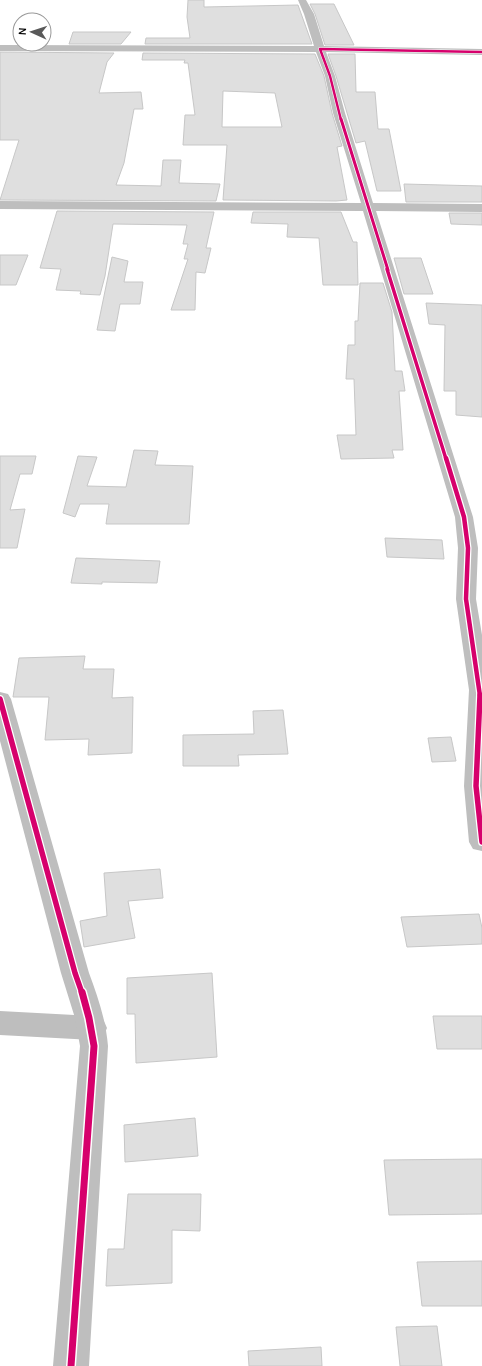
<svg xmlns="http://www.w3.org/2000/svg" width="482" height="1366" font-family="Karla,sans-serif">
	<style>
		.building { fill: #dfdfdf; stroke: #c7c7c7; fill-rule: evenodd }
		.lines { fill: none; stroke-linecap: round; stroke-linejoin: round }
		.minor { fill: #bebebe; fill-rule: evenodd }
		.tertiary { fill: #bebebe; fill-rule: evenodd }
		.cycleway-far5-casing { stroke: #fff; stroke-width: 3.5 }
		.cycleway-far4-casing { stroke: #fff; stroke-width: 4.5 }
		.cycleway-far3-casing { stroke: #fff; stroke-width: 5.5 }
		.cycleway-far2-casing { stroke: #fff; stroke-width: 7 }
		.cycleway-far1-casing { stroke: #fff; stroke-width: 8 }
		.cycleway-casing { stroke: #fff; stroke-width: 10 }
		.cycleway-far5 { stroke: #d6006c; stroke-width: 2.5 }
		.cycleway-far4 { stroke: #d6006c; stroke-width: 3 }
		.cycleway-far3 { stroke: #d6006c; stroke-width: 3.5 }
		.cycleway-far2 { stroke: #d6006c; stroke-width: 4.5 }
		.cycleway-far1 { stroke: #d6006c; stroke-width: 5.5 }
		.cycleway { stroke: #d6006c; stroke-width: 7 }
	</style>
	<rect width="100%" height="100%" fill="#fff"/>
	<g class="building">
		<polygon points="188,0 204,0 204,7 298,5 312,44 145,44 146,38 190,38 187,17"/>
		<polygon points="310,4 334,4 354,45 325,45 315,14"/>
		<polygon points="73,32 131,32 121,44 69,44"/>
		<polygon points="0,52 114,53 107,62 99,93 141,92 143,109 134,109 124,163 116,185 161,186 163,160 181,160 179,183 220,184 216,201 0,200 19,140 0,140"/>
		<path d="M143,53L315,54L324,76L332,113L342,146L337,147L347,200L336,201L223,200L227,145H183L185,115H195L188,63H184L185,60H142ZM223,91L275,93L282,127H222Z"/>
		<polygon points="328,54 355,54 356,92 375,92 378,129 389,129 401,191 377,191 365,141 356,143 336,76"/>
		<polygon points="404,184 482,186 482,202 406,202"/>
		<polygon points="57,211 214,212 206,248 211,248 205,273 196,272 195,310 171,310 188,259 184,259 188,244 183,244 187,225 113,224 105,276 100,295 80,294 81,291 56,290 61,269 40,268"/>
		<polygon points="253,212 341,212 353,242 357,242 358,285 323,285 319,238 287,237 288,224 251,223"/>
		<polygon points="449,213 482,213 482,225 451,224"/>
		<polygon points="0,255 28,255 16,285 0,285"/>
		<polygon points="112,257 128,261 124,282 143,282 140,304 120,304 115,331 97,330"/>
		<polygon points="394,258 421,258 433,294 404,294"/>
		<polygon points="360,283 383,283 392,312 395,371 402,371 405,391 399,391 403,450 392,450 394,458 341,459 337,435 356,435 354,379 346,379 348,345 355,345 355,321 358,321"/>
		<polygon points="426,303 482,305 482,417 456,415 456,391 444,391 445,325 429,324"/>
		<polygon points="134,450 158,451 155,465 193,466 189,524 106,524 109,504 80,504 75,517 63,513 78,456 97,457 87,486 126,487"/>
		<polygon points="0,456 36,456 32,474 20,474 10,510 25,509 17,548 0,548"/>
		<polygon points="385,538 442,540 444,559 387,557"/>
		<polygon points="76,558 160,561 157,583 102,582 102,584 71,583"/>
		<polygon points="85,656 83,669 114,669 112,698 133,697 132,753 88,755 89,739 45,740 49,697 13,697 19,658"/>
		<polygon points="283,710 288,754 238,755 239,766 183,766 183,735 254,734 253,711"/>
		<polygon points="451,737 456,761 432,762 428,738"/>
		<polygon points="160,869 163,898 128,901 135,938 84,947 80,921 107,916 104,873"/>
		<polygon points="479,914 482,928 482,944 407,947 401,917"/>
		<polygon points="212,973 217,1057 136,1063 135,1014 127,1014 127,978"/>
		<polygon points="433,1016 482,1016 482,1049 437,1049"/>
		<polygon points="195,1118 198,1156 125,1162 124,1125"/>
		<polygon points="482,1159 482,1214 389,1215 384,1160"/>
		<polygon points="128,1194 201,1194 200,1231 172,1230 172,1283 106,1286 108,1249 124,1249"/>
		<polygon points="482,1261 482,1306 422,1306 417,1262"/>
		<polygon points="437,1326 442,1366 400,1366 396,1327"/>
		<polygon points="321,1347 322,1366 249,1366 248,1351"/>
	</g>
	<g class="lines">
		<g class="minor">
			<polygon points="298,0 306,0 314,14 324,46 482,49 482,55 326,52 335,76 345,113 373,203 482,204 482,212 376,211 473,517 478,548 476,599 482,635 482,851 473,849 469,842 464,786 469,690 456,599 458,548 455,517 363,211 0,209 0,201 361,203 333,113 325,76 316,52 0,51 0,45 314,46 304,14"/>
			<polygon points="0,1011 93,1016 103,1019 107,1028 103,1037 93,1040 0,1035"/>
		</g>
		<path class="tertiary" d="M0,692L8,694L11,699L89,973C98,997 106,1021 108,1046L89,1366H53L80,1046L75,1018L61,973L0,741Z"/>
		<g class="cycleway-far5-casing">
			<polyline id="cycleway-far5" points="341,120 330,76 320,49 482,52"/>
		</g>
		<g class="cycleway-far4-casing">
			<polyline id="cycleway-far4" points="341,119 388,270"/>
		</g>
		<g class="cycleway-far3-casing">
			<polyline id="cycleway-far3" points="387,269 446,459"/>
		</g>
		<g class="cycleway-far2-casing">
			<polyline id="cycleway-far2" points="446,458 464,517 468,548 466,599 480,696"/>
		</g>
		<g class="cycleway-far1-casing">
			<g id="cycleway-far1">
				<polyline points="480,695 476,786 482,842"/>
				<polyline points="0,699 75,973 82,993"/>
			</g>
		</g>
		<g class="cycleway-casing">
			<polyline id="cycleway" points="71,1366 94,1046 89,1018 82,992"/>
		</g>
		<use href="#cycleway-far5" class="cycleway-far5"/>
		<use href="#cycleway-far4" class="cycleway-far4"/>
		<use href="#cycleway-far3" class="cycleway-far3"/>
		<use href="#cycleway-far2" class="cycleway-far2"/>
		<use href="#cycleway-far1" class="cycleway-far1"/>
		<use href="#cycleway" class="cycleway"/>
	</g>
	<g transform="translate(32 32) rotate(273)"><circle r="19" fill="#ffffff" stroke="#999999"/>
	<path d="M0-3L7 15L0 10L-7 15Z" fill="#595959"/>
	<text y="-6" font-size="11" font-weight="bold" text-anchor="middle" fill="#000000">N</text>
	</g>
</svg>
